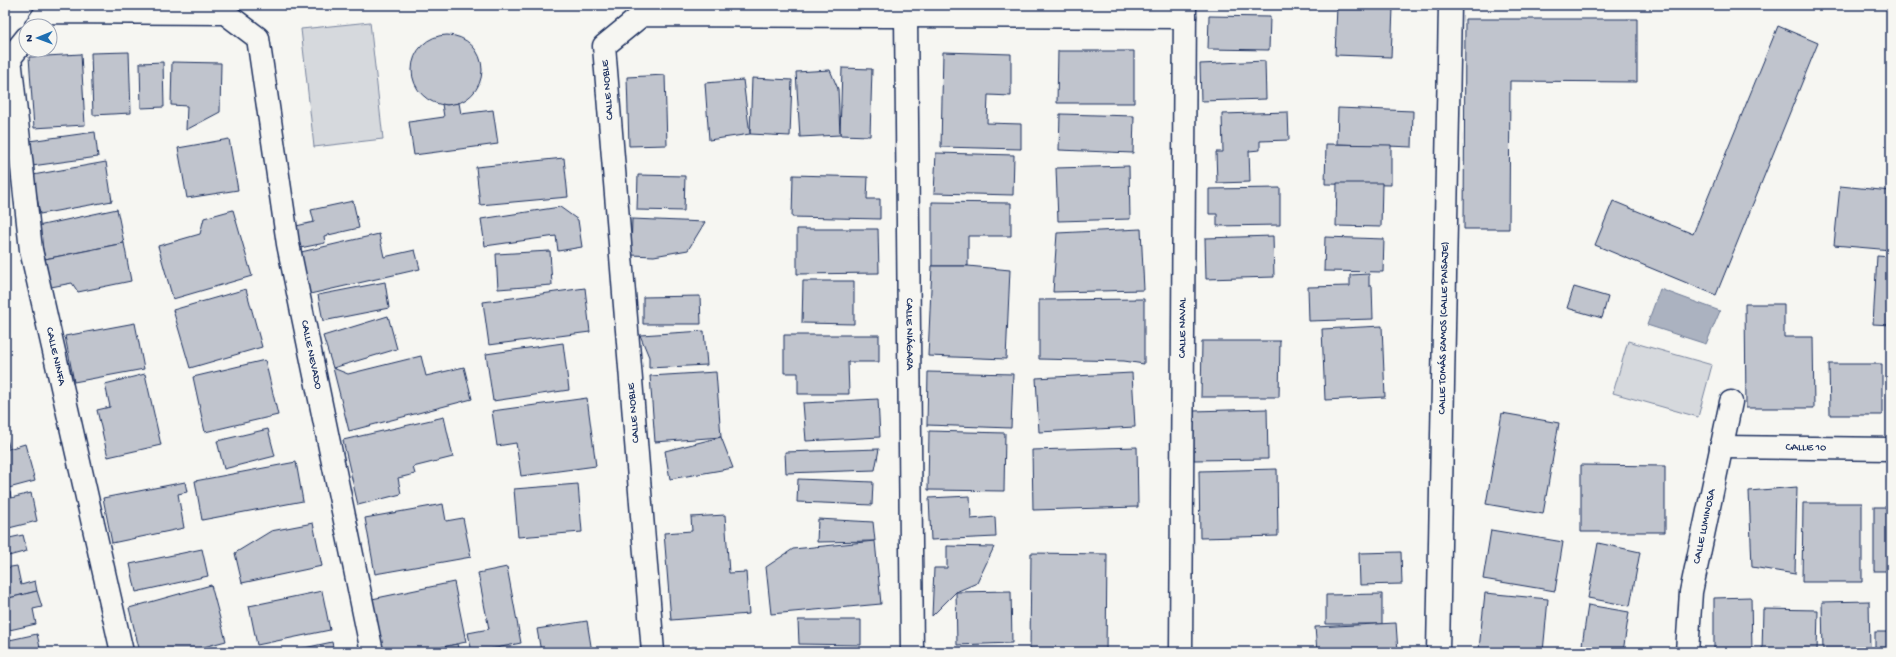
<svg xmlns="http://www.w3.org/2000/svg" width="1896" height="657" font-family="'Gochi Hand',sans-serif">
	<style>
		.green { fill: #d6d9dd; stroke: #78849e }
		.water { fill: #abb2c0; stroke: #717e99 }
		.building { fill: #c0c4cd; stroke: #1b2f5e }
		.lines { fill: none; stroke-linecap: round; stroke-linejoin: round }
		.minor-casing { stroke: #1b2f5e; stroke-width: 25 }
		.minor { stroke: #f6f6f2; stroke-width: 22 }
		.labels { text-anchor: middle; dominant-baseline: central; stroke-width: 4; stroke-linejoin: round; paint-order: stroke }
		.street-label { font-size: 11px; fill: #1b2f5e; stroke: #f6f6f2 }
	</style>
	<rect width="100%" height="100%" fill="#f6f6f2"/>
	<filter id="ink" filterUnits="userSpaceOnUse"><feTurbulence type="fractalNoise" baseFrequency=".025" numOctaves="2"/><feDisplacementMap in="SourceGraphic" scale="8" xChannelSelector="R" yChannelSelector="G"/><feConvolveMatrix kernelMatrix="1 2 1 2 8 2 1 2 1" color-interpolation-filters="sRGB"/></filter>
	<g filter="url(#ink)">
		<g class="green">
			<polygon points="370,22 383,139 314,147 301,29"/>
			<polygon points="1628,341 1712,365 1698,417 1613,393"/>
		</g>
		<polygon class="water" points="1660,289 1720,311 1706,344 1647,325"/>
		<g class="building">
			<polygon points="1337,6 1393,8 1391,57 1335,55"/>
			<polygon points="1209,16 1270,17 1269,50 1208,49"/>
			<polygon points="1465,19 1637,19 1637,82 1510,81 1509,229 1464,229"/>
			<polygon points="1778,26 1818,43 1716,295 1595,245 1613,201 1693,234"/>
			<circle cx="447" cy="70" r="35"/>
			<polygon points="1058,51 1134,51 1134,103 1057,103"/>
			<polygon points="129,52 131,113 93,115 91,53"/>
			<polygon points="943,52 1011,54 1011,96 988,95 987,123 1021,124 1021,149 941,147"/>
			<polygon points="81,54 85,125 34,128 29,57"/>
			<polygon points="1265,61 1266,99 1201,101 1200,64"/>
			<polygon points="163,62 164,107 141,108 140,63"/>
			<polygon points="172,62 221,63 220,112 186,130 187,106 171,105"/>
			<polygon points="842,68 872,69 870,136 840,135"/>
			<polygon points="830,70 838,89 840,135 800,137 796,72"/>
			<polygon points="665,75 667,145 629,146 627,77"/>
			<polygon points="752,78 792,80 790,136 750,134"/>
			<polygon points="743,80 750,134 709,140 705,83"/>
			<polygon points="459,103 461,114 493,110 498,144 414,155 409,122 444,117 442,104 447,105"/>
			<polygon points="1338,108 1413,111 1412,147 1337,144"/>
			<polygon points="1288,112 1289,140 1260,141 1260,150 1249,151 1250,182 1217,183 1216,152 1223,152 1222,114"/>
			<polygon points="1060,114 1134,116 1133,153 1059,150"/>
			<polygon points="95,132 98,157 32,166 29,141"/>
			<polygon points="229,139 238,190 187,198 178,148"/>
			<polygon points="1326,144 1391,145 1391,185 1325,184"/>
			<polygon points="936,153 1014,155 1013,195 934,193"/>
			<polygon points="564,158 568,197 480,205 476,167"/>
			<polygon points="106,162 112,201 40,214 33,175"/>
			<polygon points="1129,166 1130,219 1058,221 1056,168"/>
			<polygon points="638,175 685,176 684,211 637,210"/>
			<polygon points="793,175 868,177 867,199 880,199 880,219 792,217"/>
			<polygon points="1337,183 1382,183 1381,227 1336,226"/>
			<polygon points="1840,186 1891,191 1891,250 1834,245"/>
			<polygon points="1280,188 1280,225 1217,226 1217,214 1209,214 1209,189"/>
			<polygon points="353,201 359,228 324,236 325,243 300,248 296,226 314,222 311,210"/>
			<polygon points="932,202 1011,203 1011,236 968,236 968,266 932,266"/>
			<polygon points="560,207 578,220 582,247 558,251 556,236 485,246 481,219"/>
			<polygon points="117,209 124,243 45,259 38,226"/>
			<polygon points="233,210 252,276 173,299 158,246 200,234 204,218"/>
			<polygon points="632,219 705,222 688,250 654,256 631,255"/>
			<polygon points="797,229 878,229 879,273 797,274"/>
			<polygon points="1141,229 1144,290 1053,292 1057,233"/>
			<polygon points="379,234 384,257 415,250 420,269 310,294 301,252"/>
			<polygon points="1273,236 1274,277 1206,279 1205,238"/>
			<polygon points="1325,237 1384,239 1383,272 1324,271"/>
			<polygon points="124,243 131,281 78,292 72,283 51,287 45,259"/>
			<polygon points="550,251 552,285 498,289 496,254"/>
			<polygon points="1877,256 1891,257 1891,325 1873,324"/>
			<polygon points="932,266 968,266 1010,270 1006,359 928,356"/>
			<polygon points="1369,274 1369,286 1372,286 1373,319 1309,321 1308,287 1350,286 1350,275"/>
			<polygon points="803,281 854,281 854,324 802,323"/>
			<polygon points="385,282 389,308 323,321 318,295"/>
			<polygon points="1574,287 1608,297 1602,318 1567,308"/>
			<polygon points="585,288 590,332 489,345 483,302"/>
			<polygon points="246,289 262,347 190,368 173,310"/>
			<polygon points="700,296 701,324 643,324 643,297"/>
			<polygon points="1144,299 1144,364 1124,361 1039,359 1039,300"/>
			<polygon points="1745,304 1784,304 1784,337 1813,337 1814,408 1746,408"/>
			<polygon points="388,316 397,349 333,368 323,336"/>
			<polygon points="135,323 144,369 74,382 65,336"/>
			<polygon points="1382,326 1385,397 1325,400 1322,329"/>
			<polygon points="704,331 707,365 649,368 649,357 640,335"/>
			<polygon points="784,335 879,335 879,362 848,362 849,394 798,394 798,373 784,373"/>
			<polygon points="1202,341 1280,341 1279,397 1201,397"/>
			<polygon points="563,343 569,390 493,401 486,354"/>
			<polygon points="421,356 426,376 464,367 472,399 349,431 333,368 348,374"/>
			<polygon points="265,360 278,415 205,432 193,377"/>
			<polygon points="1829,364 1882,364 1882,415 1830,415"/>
			<polygon points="716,372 721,437 655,442 650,376"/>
			<polygon points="928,372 1013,374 1011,428 927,425"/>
			<polygon points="1132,373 1135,427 1039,432 1036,378"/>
			<polygon points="145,374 161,445 108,457 97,410 110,407 105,384"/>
			<polygon points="587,398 596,466 521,476 516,443 497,446 492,411"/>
			<polygon points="878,399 880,437 806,441 803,403"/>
			<polygon points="1267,409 1268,459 1194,460 1193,411"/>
			<polygon points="1502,413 1559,423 1543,514 1486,504"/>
			<polygon points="444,417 453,457 413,467 415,474 398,478 401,494 358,505 343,440"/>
			<polygon points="268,429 275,456 224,469 217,441"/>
			<polygon points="5,430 9,447 5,448"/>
			<polygon points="929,431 1005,433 1004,491 928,490"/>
			<polygon points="721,437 733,468 670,479 665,451"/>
			<polygon points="25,444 35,481 5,489 5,450"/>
			<polygon points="1137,447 1138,507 1033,510 1032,450"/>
			<polygon points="879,449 875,470 786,473 785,452"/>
			<polygon points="296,462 303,501 202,520 195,481"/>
			<polygon points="1581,465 1665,466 1665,532 1581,532"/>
			<polygon points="1277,469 1278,536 1200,538 1199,471"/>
			<polygon points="798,479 873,482 872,505 797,502"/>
			<polygon points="185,482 187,492 178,494 184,528 112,543 103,498"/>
			<polygon points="578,484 582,532 518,537 514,489"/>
			<polygon points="1797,487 1795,574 1752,567 1749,491"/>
			<polygon points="10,492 11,498 31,493 37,521 5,529 5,493"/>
			<polygon points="970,496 971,519 995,517 996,537 931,540 929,498"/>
			<polygon points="1803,503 1862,503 1862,582 1802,582"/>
			<polygon points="443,504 446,521 463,518 471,557 375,574 365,518"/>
			<rect x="1874" y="507" width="17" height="64"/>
			<polygon points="725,515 729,573 746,572 749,614 671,620 664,533 692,531 691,517"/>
			<polygon points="818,519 873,522 875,541 817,542"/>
			<polygon points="313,523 322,566 242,583 235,553 271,531"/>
			<polygon points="1491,530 1563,542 1555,591 1483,579"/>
			<polygon points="23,535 27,551 5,557 5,539"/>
			<polygon points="875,541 881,604 771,614 766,567 793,549"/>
			<polygon points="1598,543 1640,552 1630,606 1588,598"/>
			<polygon points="947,546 994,547 977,583 956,592 932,616 934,568 947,568"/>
			<polygon points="202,549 208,576 136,592 130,564"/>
			<polygon points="1401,552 1402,584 1360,585 1359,553"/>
			<polygon points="1031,553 1107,554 1106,652 1030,652"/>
			<polygon points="17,566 21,585 35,581 37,591 5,599 5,568"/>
			<polygon points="507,567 521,643 491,649 492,652 472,652 468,633 489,629 478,573"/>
			<polygon points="454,582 466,642 420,652 383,652 372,599"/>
			<polygon points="211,585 226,641 185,652 140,652 129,608"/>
			<polygon points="37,591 42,607 33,609 36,624 5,631 5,599"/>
			<polygon points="322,591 330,630 257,645 249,606"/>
			<polygon points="1011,591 1012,643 957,645 956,592"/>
			<polygon points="1485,593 1548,599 1543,652 1507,652 1479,649"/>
			<polygon points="1382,594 1382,624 1326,624 1326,595"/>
			<polygon points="1751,597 1752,652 1714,652 1714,598"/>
			<polygon points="1869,601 1870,652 1823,652 1822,602"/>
			<polygon points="1588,605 1629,612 1623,652 1581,652"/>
			<polygon points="1763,609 1818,610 1817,652 1762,652"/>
			<polygon points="798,620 861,620 861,645 799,644"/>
			<polygon points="587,621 592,652 541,652 537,629"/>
			<polygon points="1396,623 1398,652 1317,652 1315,627"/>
			<rect x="1875" y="632" width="16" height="20"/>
			<polygon points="37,634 41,652 5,652 5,641"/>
			<polygon points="332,642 334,652 286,652"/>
			<polygon points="457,644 459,652 420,652"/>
			<polygon points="692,647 732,648 732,652 692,652"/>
		</g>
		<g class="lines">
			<g class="minor-casing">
				<g id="minor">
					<path id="s1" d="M906,16L912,652"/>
					<path id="s2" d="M36,26L46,12L225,13L258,38L288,244L372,652"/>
					<path id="s3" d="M26,38L10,58L31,250L122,652"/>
					<path id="s4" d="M1721,447L1891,449"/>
					<polyline points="653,652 604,46 642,15 1185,17"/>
					<path id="s5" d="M1181,652L1185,5"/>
					<path id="s6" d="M1438,652L1450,5"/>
					<path id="s7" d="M1687,652L1691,592L1731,402"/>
				</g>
			</g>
			<use href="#minor" class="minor"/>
		</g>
	</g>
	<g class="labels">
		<g class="street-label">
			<text transform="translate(608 90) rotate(-95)">CALLE NOBLE</text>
			<text stroke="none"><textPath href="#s6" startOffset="324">CALLE TOMÁS RAMOS (CALLE PAISAJE)</textPath></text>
			<text stroke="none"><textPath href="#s5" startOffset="324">CALLE NAVAL</textPath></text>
			<text stroke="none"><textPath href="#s1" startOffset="318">CALLE NIÁGARA</textPath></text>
			<text stroke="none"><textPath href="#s2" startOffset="559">CALLE NEVADO</textPath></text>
			<text stroke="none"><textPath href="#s3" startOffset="328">CALLE NINFA</textPath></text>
			<text transform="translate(634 413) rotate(-95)">CALLE NOBLE</text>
			<text stroke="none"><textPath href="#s4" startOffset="85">CALLE 10</textPath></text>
			<text stroke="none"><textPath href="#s7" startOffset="127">CALLE LUMINOSA</textPath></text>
		</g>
	</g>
	<rect width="1896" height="657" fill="none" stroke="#f6f6f2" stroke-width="20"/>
	<rect x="10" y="10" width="1876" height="637" fill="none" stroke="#1b2f5e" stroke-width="1.5" filter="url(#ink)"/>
	<g transform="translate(38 38) rotate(269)"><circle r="19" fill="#f6f6f2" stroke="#9ea6b7"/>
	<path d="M0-3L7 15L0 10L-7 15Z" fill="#1f6fb2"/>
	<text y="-6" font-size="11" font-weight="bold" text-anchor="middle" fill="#1b2f5e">N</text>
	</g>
</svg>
